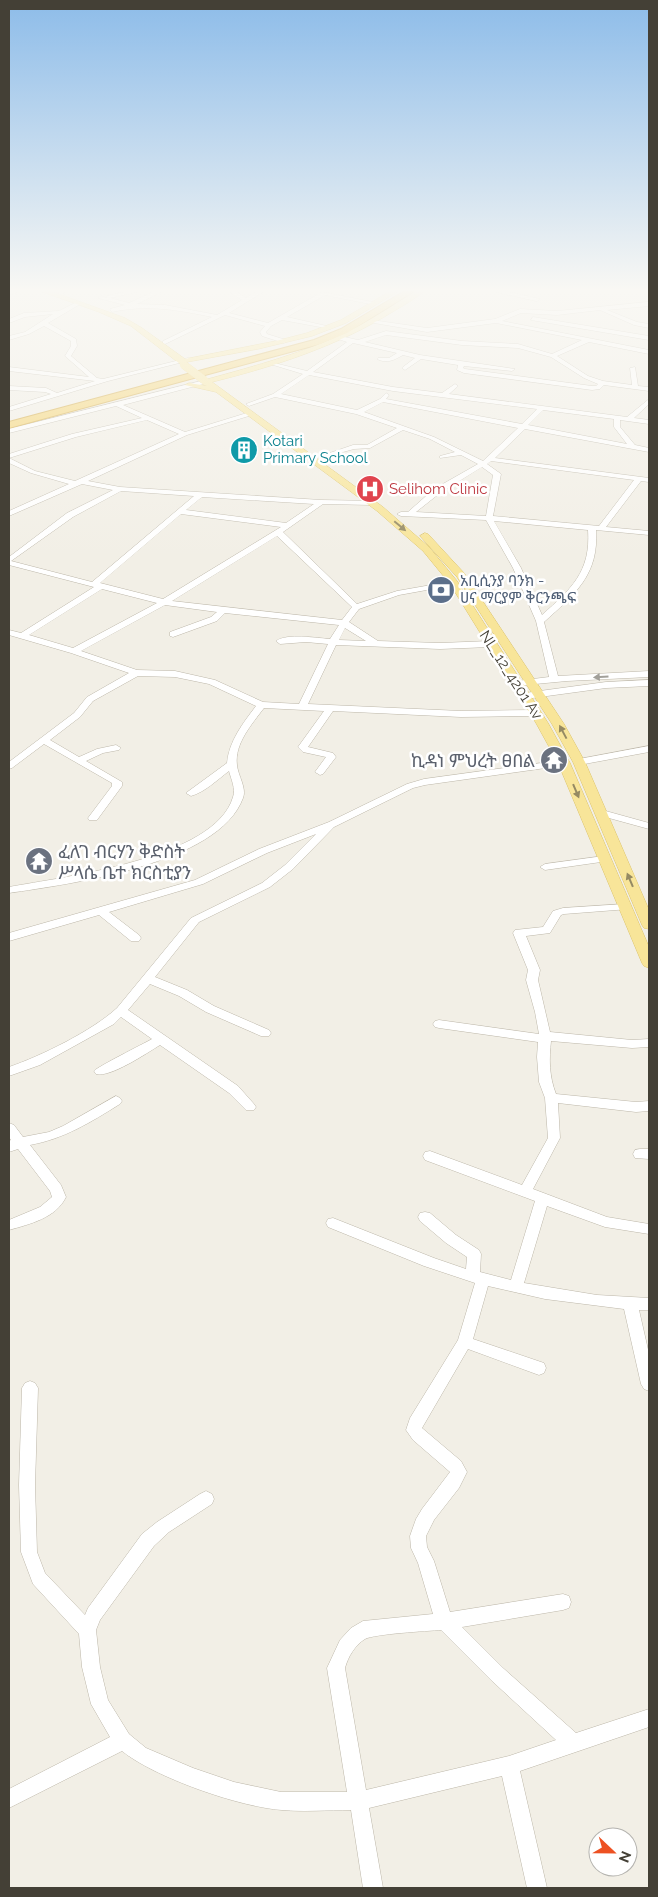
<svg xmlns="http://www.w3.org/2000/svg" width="658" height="1897" font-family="Raleway,'Noto Sans Ethiopic',sans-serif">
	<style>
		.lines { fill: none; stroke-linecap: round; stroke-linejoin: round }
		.minor-casing { stroke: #bdb7a9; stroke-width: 1 }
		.major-casing { stroke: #dcc36a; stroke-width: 1 }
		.highway-casing { stroke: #d4a93e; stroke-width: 2 }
		.minor { fill: #fff; fill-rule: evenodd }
		.major { fill: #f8e599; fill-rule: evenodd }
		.highway { fill: #f5d36e; fill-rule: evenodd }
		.major-bridge-casing { stroke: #dcc36a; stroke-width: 8; stroke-linecap: butt }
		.major-bridge { stroke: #f8e599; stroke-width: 8 }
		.oneway { fill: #958a63 }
		.oneway2 { fill: #a2a09a }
		.labels { text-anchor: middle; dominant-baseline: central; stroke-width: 5; stroke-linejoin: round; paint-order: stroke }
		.far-culture-label { font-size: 15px; fill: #0d838f; stroke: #fff; text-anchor: start }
		.far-health-label { font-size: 15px; fill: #be3a42; stroke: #fff; text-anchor: start }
		.far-service-label { font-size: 15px; fill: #4e5e75; stroke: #fff; text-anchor: start }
		.far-street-label { font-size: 15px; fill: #444036; stroke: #fff }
		.worship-label { font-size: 18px; fill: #5b616d; stroke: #fff; text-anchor: end }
	</style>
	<rect width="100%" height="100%" fill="#f2efe6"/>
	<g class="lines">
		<g class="minor-casing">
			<g id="minor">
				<polygon points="9,292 18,292 9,295"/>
				<polygon points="58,292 65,292 60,295"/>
				<path d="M125,292H137L110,298L129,303L153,292H161L137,304L165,305L217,315L242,300L230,292H237L246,298L256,292H263L229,313L268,323L322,292L378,303L375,305L325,295L287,317L331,327V329L282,320L271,326L266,332L267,334L286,340L287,341L284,343L262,336L260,332L265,326L225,315L165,344L163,343V341L212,317C178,310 147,304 112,312L110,309L125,305L98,298L101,296L107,298V296Z"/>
				<polygon points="496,292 509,292 540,299 537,301"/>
				<polygon points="77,302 82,303 48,323 76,339 77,346 71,356 97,378 103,379 188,358 191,360 108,381 9,411 9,407 51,394 45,392 9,390 9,386 46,388 57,393 95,381 9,371 9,367 89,377 65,356 71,346 71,341 44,326 29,334 9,340 9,336 25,332 53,314 25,317 9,323 9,319 24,313 59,311"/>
				<path d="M649,302V306L607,310L637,322L649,324V328L634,325L600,310L557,315L521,313L502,321L649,350V354L589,342L557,356L588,376L603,381L632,385L630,368L635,367L638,386L649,387V391L604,385L600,389L592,390L464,373L457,370L458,365L421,359L405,370L402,368L403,367L415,358L403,355C394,360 387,364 377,359L378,358H389L397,353L353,343L313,372L393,387L442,393L455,384L458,386L449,394L627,417L649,399V404L634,418L649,420V424L620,420V427L635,445L649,448V452L525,429L495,458L649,478V482L641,481L606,527L649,531V535L596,530C599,575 575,594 544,622L558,676L649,671V677L567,681L514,686V682L517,681L549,677L536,621L513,568L486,520L401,516L397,514L401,512H408L434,489L478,464L461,455L440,458V456L455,452L430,439L403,430L370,448L354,449L321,458V456L353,445H367L397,428L356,414L275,397L249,406L246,404L273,394L303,374L270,364V362L307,371L347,342L338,339L337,338L340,336L358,340L386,331L462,341L518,344L552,354L582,340L496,323L427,332L374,323L372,320L427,328L495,319L520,309L557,311ZM386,335L462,345L518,348L551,357L584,378L598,384L596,386H592L465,369L463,368L464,366L512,371L515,369L420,355L365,342ZM309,375L393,391L537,409L522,424L386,399L389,395L386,393L380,399L357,410L281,394ZM383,402L518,428L483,461L434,437L364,412ZM543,410L614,419V427L627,444L528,425ZM491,461L634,480L599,526L493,516L501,474L487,464ZM482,467L493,475L486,516L416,512L440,493ZM494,521L588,530C591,572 571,589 542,615L521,568Z"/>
				<polygon points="533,317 649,336 649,340 531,320"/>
				<path d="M205,380L207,381V383L123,405L185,432L250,412L252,413V415L187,435L88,481L120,487L321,500L376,501V505H373L323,504L283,532L357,604L397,591L454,581L458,583L454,585L399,595L359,609L349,622L378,641L440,643L490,641L494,644L490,647L440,649L336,645L308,704L461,711L536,710L541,713L536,716L461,717L333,711L308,747L333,753L336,757L323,774L320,775L315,772L326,757L303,752L298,747L324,711L264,708C252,724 234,744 237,765C238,776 247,788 243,798C219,864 70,884 9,893V887C63,877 215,859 233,797C236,789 231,779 229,771C217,780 205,792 191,796L186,793L227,763C229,741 243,723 256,706L209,684L175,677L138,676L93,701L80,717L50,740L79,757L97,749L116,745L121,748L119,750L103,753L86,761L122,782V786L97,820H89L88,818L112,786V783L44,744L12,768L9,769V762L74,713L87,697L129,673L71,653L9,635V630L21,633L94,587L9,565V557L67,513L113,490L82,484L9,516V511L69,484L31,473L9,463V454L72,434L142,418L116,406L9,433V429ZM147,420L179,434L75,481L35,471L9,458L76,437ZM121,491L194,496L92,582L11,561L73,517ZM202,497L314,504L286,523L186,510ZM181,514L281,527L163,599L100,583ZM277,536L352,607L342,620L172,601ZM102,589L157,603L73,648L29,635ZM165,605L217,612L211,617L170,632V636L173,637L217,621L225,613L339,625L330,639C316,638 287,633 276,641L280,644L306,642L328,644L299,704L263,702L215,680L175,671L137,670L81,651ZM345,628L366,641L339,640Z"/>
				<polygon points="649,680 649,686 606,688 525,699 520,696 525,693 606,682"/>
				<polygon points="649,746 649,752 579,765 574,762 579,759"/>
				<path d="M564,760L569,763L567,765L425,785L413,788L334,827L293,869L270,887L199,922L155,977L187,990L214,1006L269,1030L271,1033L269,1036H261L206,1012L179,996L150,984L128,1010L238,1086L254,1104L256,1107L254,1110H246L229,1093L160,1045C147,1053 110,1078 96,1074L94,1071C97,1067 143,1044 152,1039L121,1017L114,1024L40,1065L9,1076V1067C41,1056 92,1031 117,1008L191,918L262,883L285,865L316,834L267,853L203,884L109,912L139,935L141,938L139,941H131L99,915L9,941V933L195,880L259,849L329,822L407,784L424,779Z"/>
				<polygon points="602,810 649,823 649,829 598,815 597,813"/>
				<polygon points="604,856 608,857 609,859 608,861 545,870 540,867 545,864"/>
				<path d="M625,904L630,907L629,909L564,914L561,915L550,933L526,936L540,970L538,980L550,1032L632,1040L649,1039V1047L632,1048L551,1041C549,1059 549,1076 556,1094L636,1102L649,1101V1111L636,1112L558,1103L560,1138L533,1189L607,1217L649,1224V1234L605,1227L547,1206L524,1283L597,1295L649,1298V1310H639L649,1354V1391L644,1389L641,1384L624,1309L545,1299L488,1286L473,1339L544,1363L546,1368L544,1373L539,1375L468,1349L422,1428L461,1461L467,1472L459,1488L434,1520L426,1536L427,1547L434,1561L450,1612L563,1594L569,1596L571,1602L569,1608L563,1610L462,1627L503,1668L576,1733L649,1709V1727L520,1771L547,1888H527L502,1776L369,1808L383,1888H363L351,1810C328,1810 304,1812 282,1810C239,1807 154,1777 122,1751L9,1808V1789L110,1737L91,1704L82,1667L79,1634L33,1584L21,1552L19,1485L22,1388L25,1383L30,1381L35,1383L38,1388L35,1485L37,1552L45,1573L85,1615L88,1608L142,1534L157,1522L200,1494L206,1491L212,1494L214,1499L212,1504L169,1532L154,1546L100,1620L96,1630L100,1667L108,1700L129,1734L146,1748L193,1768L234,1782L281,1792H347L327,1668L340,1640L351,1628L363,1621L433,1614L418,1563L411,1548L410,1536L416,1519L422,1509L450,1472L413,1440L406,1430L410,1418L458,1340L475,1283L424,1266L328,1227L326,1223L328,1219L333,1218L434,1258L466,1269L467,1257L446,1243L420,1221L418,1217L420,1213L425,1212L430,1213L456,1235L479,1250L481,1254L480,1272L511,1280L535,1201L425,1160L423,1156L425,1152L430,1151L522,1185L548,1138L545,1098L539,1082L537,1057L538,1042L439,1028L435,1027L433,1024L435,1021L439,1020L539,1034L535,1012L526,980L528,970L513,933L515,930L543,927L553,911L563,908ZM441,1630L491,1680L556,1740L509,1756L366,1790L345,1668C348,1657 355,1645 365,1639C374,1634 427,1631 441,1630Z"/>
				<path d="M116,1096L120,1098L122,1101L120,1104C91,1122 64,1139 30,1145L61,1185L66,1197C56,1218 30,1224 9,1230V1220L40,1207L52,1197L50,1191L18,1149L9,1152V1141L11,1140L9,1137V1123L14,1125L23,1137L49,1132L63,1126Z"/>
				<polygon points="640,1149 649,1149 649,1159 635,1158 633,1154 635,1150"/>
			</g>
		</g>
		<g class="major-casing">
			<g id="major">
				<polygon points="43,292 53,292 125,318 142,328 185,359 276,341 307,333 341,320 389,292 397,292 346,323 312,336 258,349 187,362 188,365 184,367 131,326 99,312"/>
				<path d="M415,292H423C415,299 404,305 394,311C338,346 276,366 212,382L383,507L429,547L457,581L548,723L570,763L649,947V968L644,966L642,963L558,763L536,723L450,584L423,551L377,511L216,392L185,385L189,383L207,386L202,384L201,378L208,379C255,366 304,353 349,331C372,320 393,305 415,292Z"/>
				<polygon points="425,533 428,534 464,573 564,724 585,762 649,910 649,929 644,928 642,925 573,762 552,724 457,577 420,536"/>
			</g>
		</g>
		<g class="highway-casing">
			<polygon id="highway" points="403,292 413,292 347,333 320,344 9,428 9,422 314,340 341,329"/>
		</g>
		<use href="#minor" class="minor"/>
		<use href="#major" class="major"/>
		<use href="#highway" class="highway"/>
		<g class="major-bridge-casing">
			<polyline id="major-bridge" points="184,365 204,380"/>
		</g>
		<use href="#major-bridge" class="major-bridge"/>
	</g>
	<defs><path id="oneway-solid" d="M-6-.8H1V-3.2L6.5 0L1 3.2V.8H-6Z" transform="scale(1.25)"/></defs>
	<g class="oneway">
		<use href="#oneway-solid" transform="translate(400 526) rotate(40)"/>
		<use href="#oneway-solid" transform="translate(563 732) rotate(-118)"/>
		<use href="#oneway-solid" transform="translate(576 791) rotate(67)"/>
		<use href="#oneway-solid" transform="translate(630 880) rotate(-113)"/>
	</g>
	<use class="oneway2" href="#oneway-solid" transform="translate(601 677) rotate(177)"/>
	<linearGradient id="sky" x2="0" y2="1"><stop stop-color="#8dbce9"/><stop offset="0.52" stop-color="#f9f8f4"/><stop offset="1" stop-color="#f9f8f4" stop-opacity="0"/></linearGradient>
	<rect width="658" height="558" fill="url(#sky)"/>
	<defs>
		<g id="building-disc" transform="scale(1.4375)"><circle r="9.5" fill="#0f9aa8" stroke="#fff"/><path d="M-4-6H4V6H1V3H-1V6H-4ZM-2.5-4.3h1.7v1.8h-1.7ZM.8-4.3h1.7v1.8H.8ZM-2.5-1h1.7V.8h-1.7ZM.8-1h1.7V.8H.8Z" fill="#fff"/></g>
		<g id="hospital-disc" transform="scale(1.4375)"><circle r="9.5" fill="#e0444e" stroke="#fff"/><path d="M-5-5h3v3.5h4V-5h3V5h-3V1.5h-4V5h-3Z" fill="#fff"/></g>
		<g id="bank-disc" transform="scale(1.4375)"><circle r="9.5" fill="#5c6f8a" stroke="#fff"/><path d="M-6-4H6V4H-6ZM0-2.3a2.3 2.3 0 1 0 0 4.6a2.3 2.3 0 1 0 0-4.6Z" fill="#fff"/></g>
		<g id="temple-disc" transform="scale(1.4375)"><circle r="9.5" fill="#6b7280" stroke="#fff"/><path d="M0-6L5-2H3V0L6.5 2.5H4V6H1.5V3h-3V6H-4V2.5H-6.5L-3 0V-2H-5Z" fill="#fff"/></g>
	</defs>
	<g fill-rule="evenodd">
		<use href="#building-disc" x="244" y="450"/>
		<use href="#hospital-disc" x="370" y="489"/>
		<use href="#bank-disc" x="441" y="590"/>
		<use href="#temple-disc" x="554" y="760"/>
		<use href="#temple-disc" x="39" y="861"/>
	</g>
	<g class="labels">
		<g class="far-culture-label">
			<text x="263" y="441">Kotari<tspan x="263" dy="17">Primary School</tspan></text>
		</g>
		<g class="far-health-label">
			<text x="389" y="489">Selihom Clinic</text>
		</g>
		<g class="far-service-label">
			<text x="460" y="581">አቢሲንያ ባንክ -<tspan x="460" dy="17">ሀና ማርያም ቅርንጫፍ</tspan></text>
		</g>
		<g class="far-street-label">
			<text transform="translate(511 675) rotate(57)">NL_12_4201 Av</text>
		</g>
		<g class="worship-label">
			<text x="535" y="760">ኪዳነ ምህረት ፀበል</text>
			<text x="58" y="851" text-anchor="start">ፈለገ ብርሃን ቅድስት<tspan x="58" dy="21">ሥላሴ ቤተ ክርስቲያን</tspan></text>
		</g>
	</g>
	<rect width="658" height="1897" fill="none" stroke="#444036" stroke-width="20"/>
	<g transform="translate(613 1852) rotate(112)"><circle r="24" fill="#ffffff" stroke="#b4b3af"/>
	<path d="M0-4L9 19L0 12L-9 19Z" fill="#ed5122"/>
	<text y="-8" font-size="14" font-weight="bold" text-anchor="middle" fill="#444036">N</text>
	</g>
</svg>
